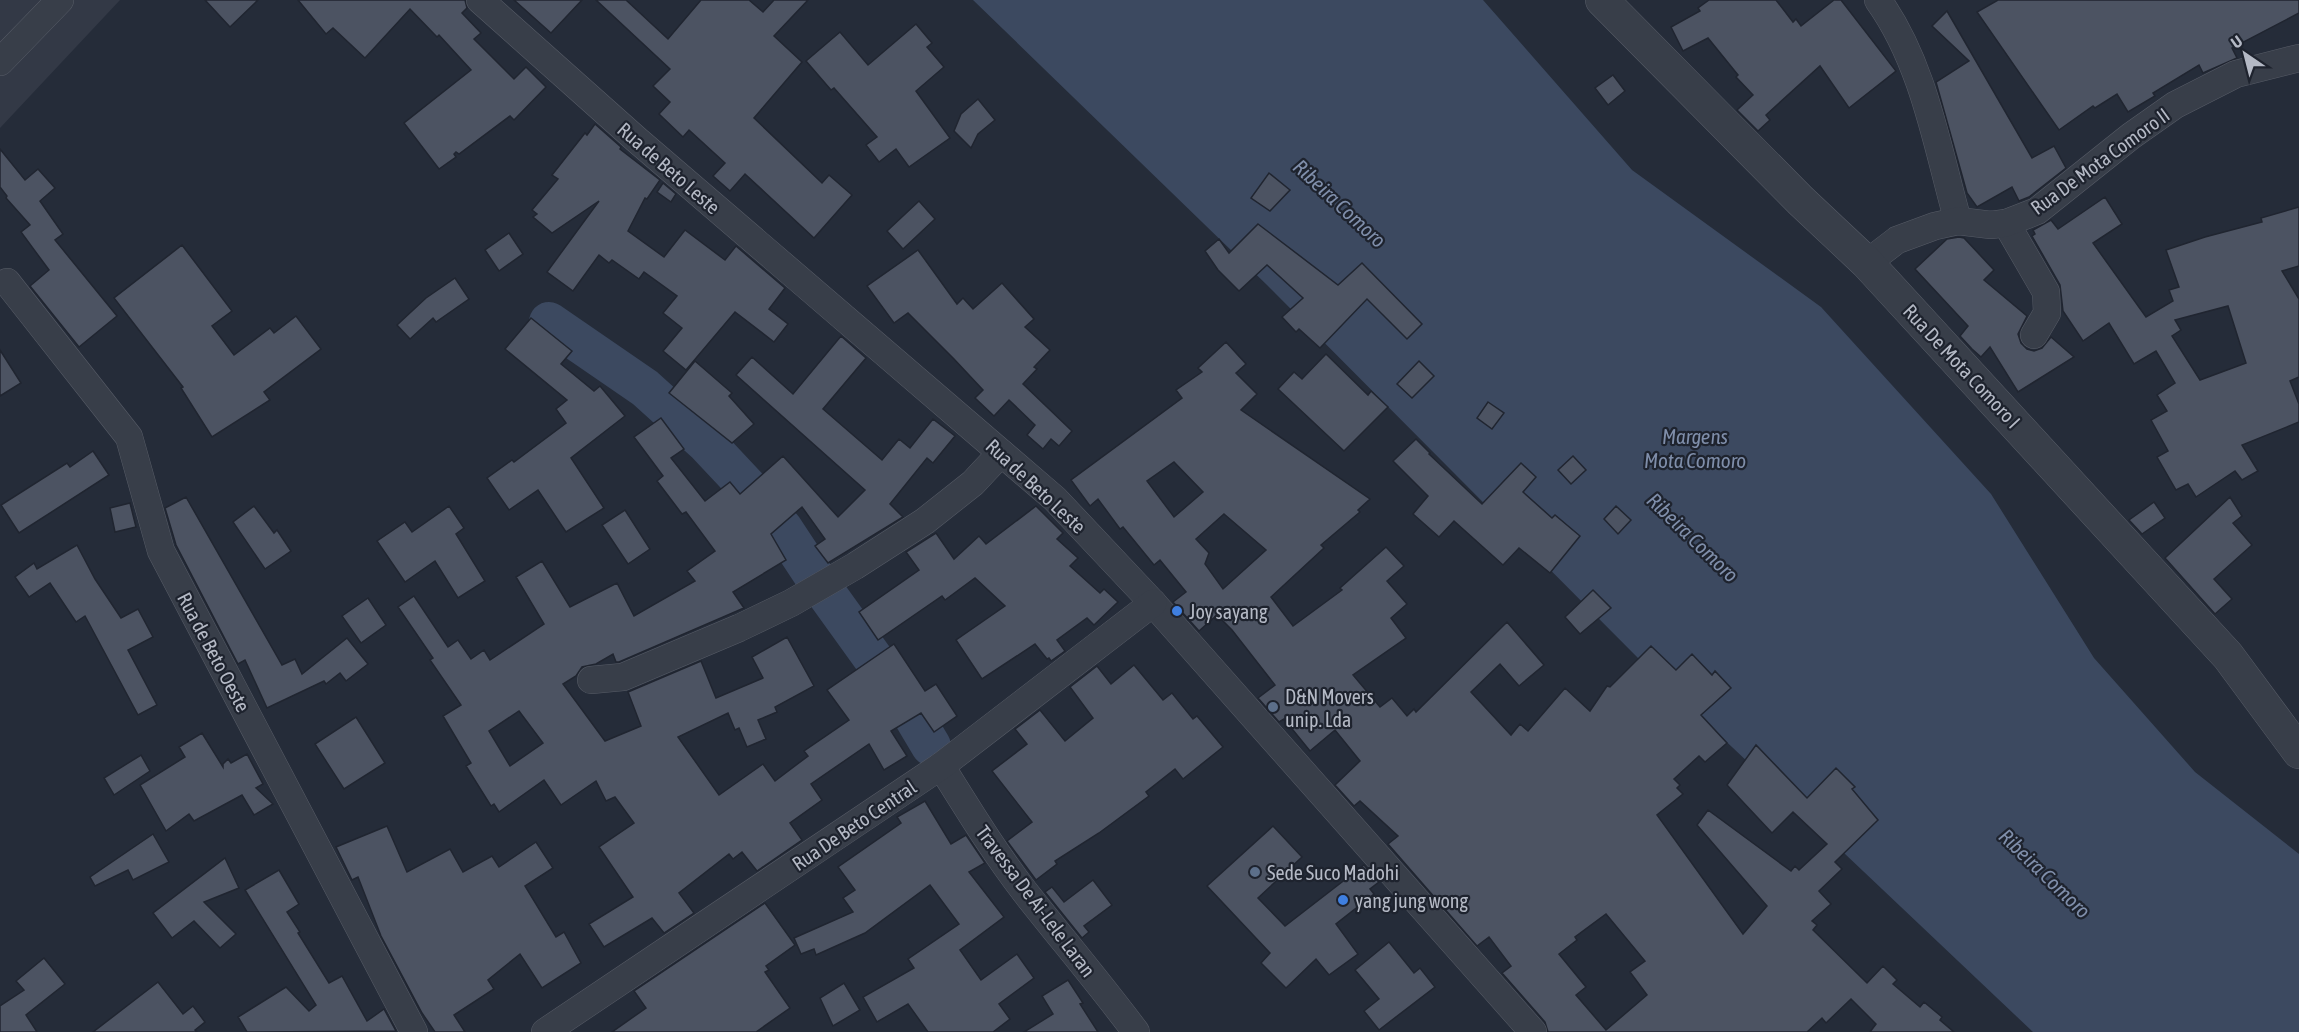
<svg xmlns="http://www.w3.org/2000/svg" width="2299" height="1032" font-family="'Asap Condensed',sans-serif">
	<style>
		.airport { fill: #333946 }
		.water { fill: #3c4960 }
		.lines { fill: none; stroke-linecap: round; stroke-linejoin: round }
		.river { stroke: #3c4960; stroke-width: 40 }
		.building { fill: #4c5362; stroke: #202530; stroke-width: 1.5; fill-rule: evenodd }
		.minor-casing { stroke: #575c67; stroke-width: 28 }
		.tertiary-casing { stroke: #575c67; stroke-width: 34 }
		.minor { stroke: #383e49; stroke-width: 27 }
		.tertiary { stroke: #383e49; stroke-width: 33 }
		.shop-dot { fill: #3f7fe0; stroke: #1e232e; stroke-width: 2 }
		.service-dot { fill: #5c6f8a; stroke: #1e232e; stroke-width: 2 }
		.labels { text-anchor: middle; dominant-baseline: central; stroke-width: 4.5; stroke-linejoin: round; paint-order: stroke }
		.street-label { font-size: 20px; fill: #b4b9c5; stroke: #1e232e }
		.poi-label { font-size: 20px; fill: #b4b9c5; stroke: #1e232e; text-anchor: start }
		.water-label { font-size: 21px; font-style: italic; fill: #7f8eaa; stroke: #1e232e }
	</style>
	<rect width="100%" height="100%" fill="#252c39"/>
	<polygon class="airport" points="0,0 120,0 0,128"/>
	<polygon class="water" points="973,0 1483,0 1632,170 1821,307 1991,494 2094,658 2195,772 2299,854 2299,1032 2033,1032 1638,658 1267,285"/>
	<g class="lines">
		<polyline class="river" points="549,322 645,388 707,444 754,494 783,529 816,579 906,704 931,746"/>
	</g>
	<g class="building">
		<polygon points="205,0 258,0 230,27"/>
		<polygon points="298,0 465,0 467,8 462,13 481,33 474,39 514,79 526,67 546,87 514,120 510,116 459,154 456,152 454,154 456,157 439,169 404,123 471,70 439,35 437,37 410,9 365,58 333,28 326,34"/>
		<polygon points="514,0 582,0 551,33"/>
		<polygon points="596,0 626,0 668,39 701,0 749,0 763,12 774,0 808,0 774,36 802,62 754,118 822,183 829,175 852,195 814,238 745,174 730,191 713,176 725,163 689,130 683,137 659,114 670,102 653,86 670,69"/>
		<polygon points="1709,0 1776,0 1793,22 1796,19 1801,26 1834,0 1841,0 1896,71 1849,108 1820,66 1766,115 1770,120 1758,131 1737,110 1753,95 1736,77 1738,75 1708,38 1683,51 1671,27 1700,11 1698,8"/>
		<polygon points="1998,0 2299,0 2299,13 2232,48 2237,58 2203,73 2199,65 2153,93 2155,96 2128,112 2117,94 2095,108 2093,106 2059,130 1977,12"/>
		<polygon points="1947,11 2032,158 2054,146 2066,168 2029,197 2019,201 2012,187 1977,207 1967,193 1936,82 1969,61 1932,26"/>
		<polygon points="916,24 932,43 927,47 944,67 916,91 950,138 909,167 896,149 879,162 866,145 877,137 834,88 831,90 806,61 840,32 868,65"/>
		<polygon points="1613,75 1625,91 1608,105 1595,88"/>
		<polygon points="978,99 995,120 978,134 971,148 954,131 961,114"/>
		<polygon points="595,124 621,147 620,149 660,180 647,199 645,198 628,231 664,257 685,230 725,260 736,246 785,288 769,309 788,324 774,342 735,312 686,370 663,351 682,328 663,313 677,296 644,272 639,279 612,260 609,263 599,255 573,291 547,272 599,201 552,233 533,217 537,214 532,210 558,179 552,175 585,133 587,135"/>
		<polygon points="0,149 25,180 38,169 55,188 40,201 63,234 55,240 117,316 79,347 30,286 49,270 21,232 30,225 6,198 7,196 0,187"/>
		<polygon points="1269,173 1290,190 1270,211 1251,198"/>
		<polygon points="663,183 676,194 671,202 657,192"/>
		<path d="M2105,197L2122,224L2093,243L2146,317L2173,301L2169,290L2179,287L2166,250L2205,237L2262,222L2261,218L2299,207V266L2282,271L2299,299V377L2290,381L2299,404V422L2242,445L2258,471L2242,480L2235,471L2196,497L2188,484L2176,490L2157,457L2168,451L2151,420L2167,411L2157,395L2175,383L2156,351L2134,364L2109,323L2083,341L2063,311L2060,285L2032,236L2035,234L2033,230L2051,220L2058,229ZM2228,306L2246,363L2200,380L2172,336L2181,330L2175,320Z"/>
		<polygon points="919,201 935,219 903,249 887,231"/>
		<polygon points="1258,224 1338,285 1362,263 1422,324 1407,339 1367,299 1320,348 1299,329 1296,332 1282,317 1303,298 1267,265 1239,291 1218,270 1205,251 1219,239 1229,253"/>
		<polygon points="509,233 523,254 499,271 485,250"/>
		<polygon points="1959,237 1964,238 1994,270 1984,280 2027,316 2018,334 2021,343 2027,349 2034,351 2042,348 2051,337 2074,357 2018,392 1990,347 1981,357 1972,349 1960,336 1968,326 1915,269 1947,239"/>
		<polygon points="182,245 232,311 212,326 234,355 270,328 274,333 296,316 321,349 264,392 270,400 212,437 181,388 183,387 114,298"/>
		<polygon points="918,250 957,304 963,298 973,309 1002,283 1034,319 1025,327 1050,350 1034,367 1037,369 1023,384 1072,431 1059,446 1051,439 1043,449 1027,435 1035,425 1009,400 994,416 975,398 983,390 954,359 908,313 894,323 867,286"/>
		<polygon points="455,278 469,299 436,322 433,318 410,339 397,325 426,298"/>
		<polygon points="531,318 572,351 561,364 594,391 600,386 625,416 571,458 604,508 566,532 538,490 509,510 487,478 512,460 514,462 566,423 556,409 567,400 505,349"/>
		<path d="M841,336L866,358L823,409L882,460L899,439L910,448L933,419L955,436L933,463L927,458L890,504L903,517L828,563L815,546L825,539L802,507L771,534L786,560L733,592L744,608L619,662H616L613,654L596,664L582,667L576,676L563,684L605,741L641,726L628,692L701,661L716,698L763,678L752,657L787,637L814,686L775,707L777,712L758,720L766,739L747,747L739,728L735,730L728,713L678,737L719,795L763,764L775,781L808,756L804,751L849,720L827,690L894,644L925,691L936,684L957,716L934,732L921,713L891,731L907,756L884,770L869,744L811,784L822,800L790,823L802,840L757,871L742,852L733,859L729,854L679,893L694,913L664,933L652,918L604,947L589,924L633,897L599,847L634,823L615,797L606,801L596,781L561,805L544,780L499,812L494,804L491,806L466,766L471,763L443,716L461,705L430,660L433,658L398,607L414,596L448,647L458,640L471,659L484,650L490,660L544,624L516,577L542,561L570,607L617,583L634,616L695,581L687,571L715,551L686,512L682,514L657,481L663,476L634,437L661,418L684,449L671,458L705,501L730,482L740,494L783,456L838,517L865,490L736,375L752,357L793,394ZM519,711L543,743L510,766L489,731Z"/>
		<path d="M1226,342L1246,364L1236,373L1257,394L1241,410L1370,499L1358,510L1360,512L1321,545L1324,548L1271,597L1293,626L1342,590L1340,588L1386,547L1404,566L1387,581L1407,604L1391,618L1406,638L1353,675L1380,707L1392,698L1407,716L1414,709L1416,712L1507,622L1544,665L1519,686L1500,664L1471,692L1511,735L1520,724L1528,731L1565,688L1590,711L1607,686L1610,687L1651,646L1676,670L1692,654L1712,675L1715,671L1731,688L1701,715L1727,743L1705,762L1699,756L1674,779L1680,785L1677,788L1683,794L1657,815L1743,934L1767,906L1697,825L1708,810L1791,871L1795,866L1799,870L1827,844L1793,812L1772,833L1727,785L1756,745L1807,798L1836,768L1855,787L1852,789L1878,820L1835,862L1842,869L1819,891L1831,904L1812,921L1817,925L1813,930L1867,983L1883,966L1897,980L1893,984L1920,1007L1924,1002L1942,1017L1940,1020L1954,1032H1870L1876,1024L1851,999L1826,1023L1822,1018L1807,1032H1548L1545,1022L1502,973L1511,966L1489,937L1477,946L1388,844L1398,836L1360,801L1354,806L1335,785L1360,761L1335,730L1310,751L1284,719L1279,722L1258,698L1275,685L1232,630L1217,615L1199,631L1173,602L1186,592L1160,560L1154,565L1123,527L1120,529L1098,499L1090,506L1071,480L1182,398L1176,390L1202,372L1198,368ZM1174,462L1203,492L1174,517L1147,481ZM1224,514L1266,550L1223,589L1205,564L1209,553L1196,539ZM1606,914L1645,961L1630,972L1647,995L1606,1030L1576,995L1586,987L1559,954L1577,940L1575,937Z"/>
		<polygon points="0,350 21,383 0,396"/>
		<polygon points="1326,354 1368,395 1371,391 1388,407 1344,451 1278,389 1294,372 1302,379"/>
		<polygon points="695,361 732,393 729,396 754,424 732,443 669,393"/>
		<polygon points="1419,361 1434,376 1412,398 1397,384"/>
		<polygon points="1488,402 1504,413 1492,429 1477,418"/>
		<polygon points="1416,439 1430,453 1429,454 1482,504 1521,463 1536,477 1523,492 1552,518 1555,515 1580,536 1550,573 1519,548 1503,565 1454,521 1439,537 1413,514 1428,496 1393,461"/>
		<polygon points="93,451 109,475 19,533 1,505 67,463 70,467"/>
		<polygon points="1573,456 1586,470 1571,484 1558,470"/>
		<polygon points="186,497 282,665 295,659 302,674 347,638 368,664 346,681 340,673 326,684 324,681 267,708 245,660 238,664 176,545 165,508"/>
		<polygon points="2230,497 2242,516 2233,523 2252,545 2214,579 2232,599 2215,614 2165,558"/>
		<polygon points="2154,502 2165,518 2142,534 2129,520"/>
		<polygon points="130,503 136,527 115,532 110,508"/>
		<polygon points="254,506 274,533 277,530 291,551 265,569 233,522"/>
		<polygon points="449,506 464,528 456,534 485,581 458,598 435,561 405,582 377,541 405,522 412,532"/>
		<polygon points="1036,506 1063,533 1057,539 1078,558 1070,566 1100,593 1104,589 1118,602 1094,625 1087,618 1057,640 1065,651 1051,661 1049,658 1047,659 1035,644 982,679 956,640 1005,606 975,578 945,600 942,596 878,640 859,612 919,570 906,552 936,533 954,559 979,536 986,544"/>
		<polygon points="1616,506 1631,520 1618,534 1604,519"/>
		<polygon points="625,510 650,549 628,564 602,525"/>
		<polygon points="77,545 95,579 121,618 138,609 153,637 128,650 157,705 138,715 85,616 76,622 50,583 29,597 15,577 34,563 37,569"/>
		<polygon points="1593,590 1611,608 1580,634 1565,617"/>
		<polygon points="368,598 386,625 361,643 342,616"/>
		<polygon points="1134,665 1163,700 1172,693 1193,719 1197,716 1223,747 1183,779 1175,769 1146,792 1149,796 1099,833 1055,861 1057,864 1036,880 1007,841 1032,822 992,771 1027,744 1015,729 1040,710 1065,741 1093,718 1070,687 1097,666 1111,684"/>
		<polygon points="356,717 385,763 344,789 315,744"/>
		<polygon points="202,733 223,767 223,764 228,759 231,763 247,754 263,784 256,788 273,804 254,815 242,795 194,821 189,814 166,831 140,785 185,757 179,747"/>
		<polygon points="141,755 150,771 114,795 104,778"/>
		<polygon points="925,801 951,844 966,835 985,863 969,872 1004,917 960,950 981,980 1017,954 1034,978 999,1004 1010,1019 993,1032 928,1032 908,1004 877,1022 863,997 914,968 908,959 959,924 930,885 865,933 816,955 814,949 801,954 794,938 853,912 843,898 855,890 838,867 901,823 897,817"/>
		<polygon points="387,826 407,872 450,849 463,872 492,856 499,867 536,842 553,868 525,886 556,937 564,932 581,963 542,988 520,954 488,980 494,989 454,1015 465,1032 435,1032 422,1013 381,936 358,877 352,880 336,847"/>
		<polygon points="1273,826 1302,857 1258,898 1285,926 1364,865 1379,882 1370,889 1374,894 1336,924 1358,954 1329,975 1316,959 1286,988 1261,963 1270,953 1207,886"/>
		<polygon points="153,834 169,862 133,880 128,870 95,886 90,877"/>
		<polygon points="225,858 239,888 204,902 236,934 220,948 194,921 172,938 153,913"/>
		<polygon points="279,870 299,904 287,912 300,932 298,933 329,983 342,976 367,1021 384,1009 396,1031 247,1032 238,1017 286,987 309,1011 316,1005 245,890"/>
		<polygon points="1093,880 1112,905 1084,926 1089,932 1082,938 1045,892 1052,887 1064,902"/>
		<polygon points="765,903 795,945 766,966 769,970 765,972 790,1008 756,1032 612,1032 646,1008 634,991"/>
		<polygon points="1389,942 1414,973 1420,968 1435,987 1379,1030 1364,1011 1379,999 1355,970"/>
		<polygon points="44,958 65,984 26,1015 37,1032 0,1032 0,1006 24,990 16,981"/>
		<polygon points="1068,980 1083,1003 1080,1004 1098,1032 1024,1032 1053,1014 1042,996"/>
		<polygon points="158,982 183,1014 193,1006 205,1022 195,1030 197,1032 93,1032"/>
		<polygon points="844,983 860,1010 833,1026 820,998"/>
	</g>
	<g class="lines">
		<g class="minor-casing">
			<g id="minor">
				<polyline points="480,0 637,140 1055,499 1153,603 1533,1032"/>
				<path d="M1878,0C1924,64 1937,147 1958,221"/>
				<polyline points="0,62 60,0"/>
				<polyline points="2006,223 2046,292 2047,313 2034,335"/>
				<polyline points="1867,263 1897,240 1935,226 1958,221 1991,225 2006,223 2037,211 2131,136 2175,105 2236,74 2299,58"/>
				<polyline points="7,282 129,437 161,551 414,1032"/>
				<polyline points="591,680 623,677 739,628 791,603 855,566 925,521 973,483 1001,453"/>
				<path d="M941,766C968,809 994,852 1025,892C1062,939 1100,984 1136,1032"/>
				<polyline points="545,1032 941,766 1153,603"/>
			</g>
		</g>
		<g class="tertiary-casing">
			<polyline id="tertiary" points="1602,0 1801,201 1867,263 2228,656 2299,752"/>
		</g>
		<use href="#minor" class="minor"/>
		<use href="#tertiary" class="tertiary"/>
	</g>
	<g class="shop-dot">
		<circle cx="1177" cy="611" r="6"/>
		<circle cx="1343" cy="900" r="6"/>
	</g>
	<g class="service-dot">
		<circle cx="1273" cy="707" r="6"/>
		<circle cx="1255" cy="872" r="6"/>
	</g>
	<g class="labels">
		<g class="street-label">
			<text transform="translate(2100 161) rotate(-36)">Rua De Mota Comoro II</text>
			<text transform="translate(669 168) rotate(41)">Rua de Beto Leste</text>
			<text transform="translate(1962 366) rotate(47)">Rua De Mota Comoro I</text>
			<text transform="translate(1036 486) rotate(43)">Rua de Beto Leste</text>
			<text transform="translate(214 652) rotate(62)">Rua de Beto Oeste</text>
			<text transform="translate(854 825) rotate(-34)">Rua De Beto Central</text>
			<text transform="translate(1036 901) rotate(53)">Travessa De Ai-Lele Laran</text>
		</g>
		<g class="poi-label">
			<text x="1189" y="611">Joy sayang</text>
			<text x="1285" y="696">D&amp;N Movers<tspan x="1285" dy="23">unip. Lda</tspan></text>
			<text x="1267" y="872">Sede Suco Madohi</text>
			<text x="1355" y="900">yang jung wong</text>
		</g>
		<g class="water-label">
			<text transform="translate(1340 203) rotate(43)">Ribeira Comoro</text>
			<text x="1695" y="436">Margens<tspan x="1695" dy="24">Mota Comoro</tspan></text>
			<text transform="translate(1693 537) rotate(44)">Ribeira Comoro</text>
			<text transform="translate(2045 873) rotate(44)">Ribeira Comoro</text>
		</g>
	</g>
	<g transform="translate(2245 54) rotate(325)" stroke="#1e232e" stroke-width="4.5" paint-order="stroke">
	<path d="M0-4.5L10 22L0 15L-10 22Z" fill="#b4b9c5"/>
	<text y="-9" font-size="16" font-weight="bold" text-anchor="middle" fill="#b4b9c5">U</text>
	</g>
</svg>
